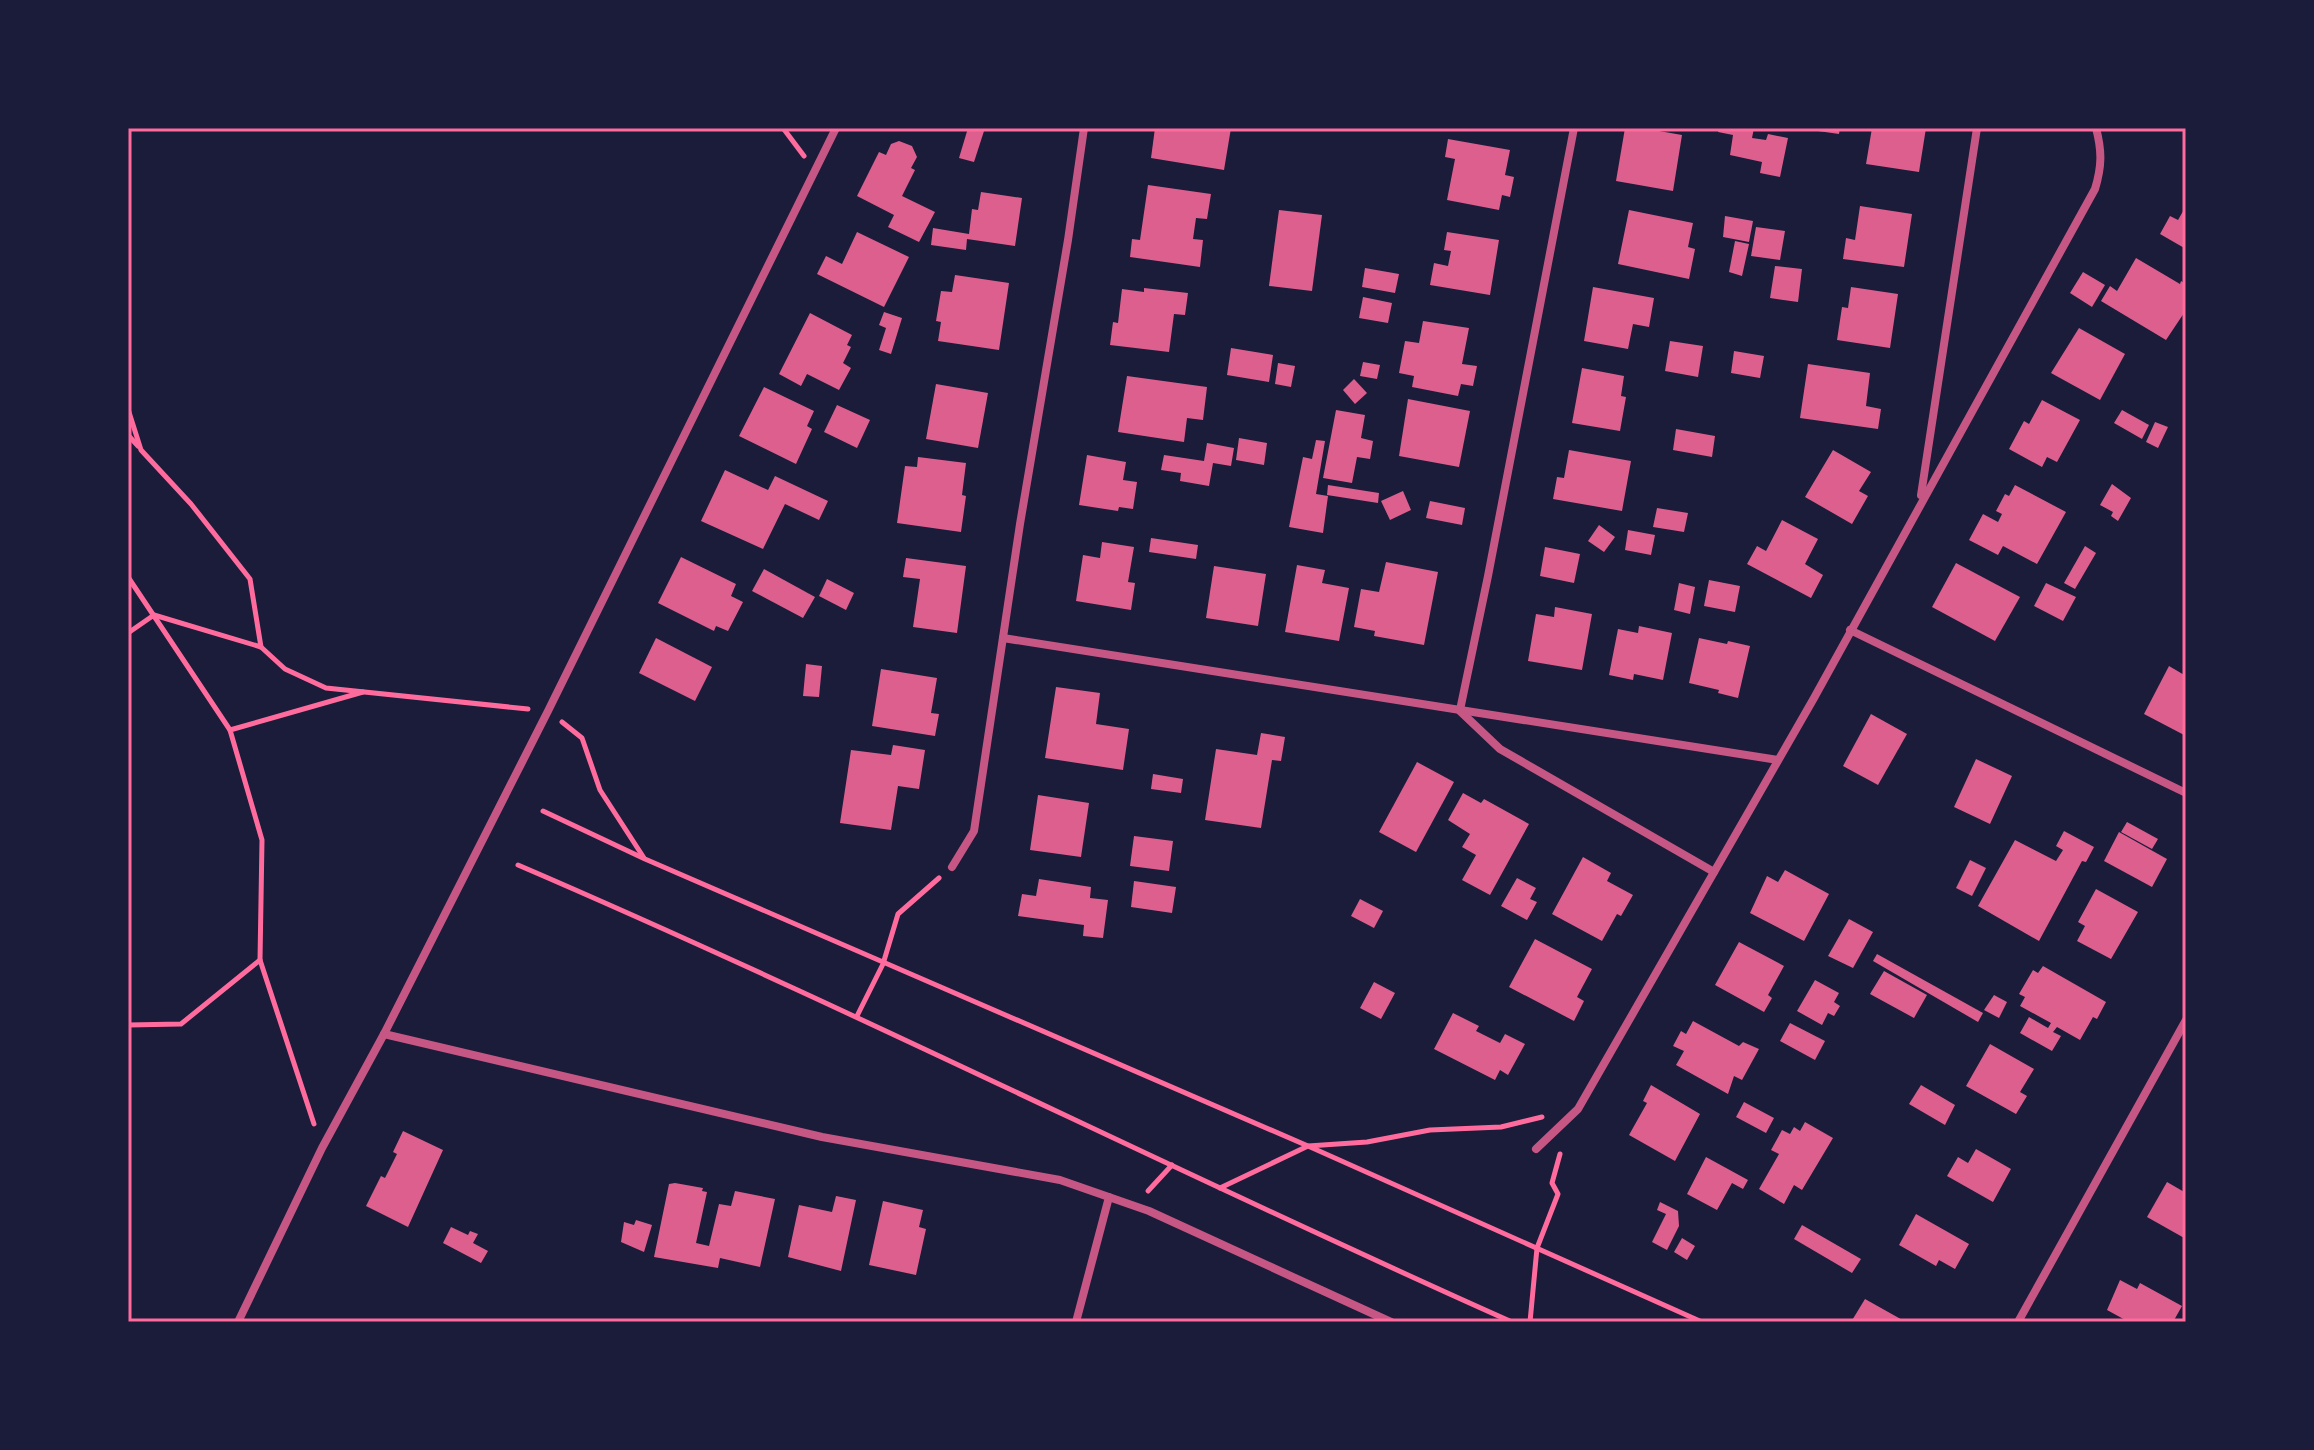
<svg xmlns="http://www.w3.org/2000/svg" width="2314" height="1450" font-family="Commissioner,sans-serif">
	<style>
		.building { fill: #dd5f8e }
		.lines { fill: none; stroke-linecap: round; stroke-linejoin: round }
		.path { stroke: #ff6b9d; stroke-width: 5 }
		.minor { stroke: #c65784; stroke-width: 8 }
		.neatline { fill: none; stroke: #ff6b9d; stroke-width: 3 }
	</style>
	<rect width="100%" height="100%" fill="#1b1b3a"/>
	<g class="building">
		<polygon points="968,128 985,128 974,162 959,158"/>
		<polygon points="1155,128 1231,128 1224,170 1151,158"/>
		<polygon points="1625,128 1642,128 1682,135 1673,191 1616,181"/>
		<polygon points="1719,128 1754,128 1752,138 1766,140 1768,134 1788,138 1780,177 1760,173 1762,162 1730,155 1733,135 1718,132"/>
		<polygon points="1818,128 1840,128 1839,134 1818,131"/>
		<polygon points="1872,128 1926,128 1919,172 1866,164"/>
		<polygon points="1448,139 1510,150 1505,175 1514,177 1510,197 1502,195 1499,210 1447,200 1455,159 1445,157"/>
		<polygon points="899,141 912,146 917,157 911,168 915,170 902,196 935,212 919,242 888,227 894,215 857,196 879,152 886,155 891,144"/>
		<polygon points="1148,185 1211,194 1207,219 1196,218 1193,239 1203,240 1200,267 1130,257 1132,239 1140,240"/>
		<polygon points="981,192 1022,198 1015,246 967,239 966,250 931,245 933,228 969,234 972,209 978,210"/>
		<polygon points="1860,206 1912,214 1904,267 1843,259 1846,238 1855,240"/>
		<polygon points="2186,206 2186,249 2160,234 2170,216 2178,220"/>
		<polygon points="1279,210 1322,215 1312,291 1269,286"/>
		<polygon points="1629,210 1693,223 1688,247 1695,249 1689,279 1618,264"/>
		<polygon points="1725,216 1753,221 1749,242 1723,237"/>
		<polygon points="1756,227 1785,231 1780,260 1751,256"/>
		<polygon points="857,232 909,257 884,307 817,274 826,256 842,264"/>
		<polygon points="1447,232 1499,240 1490,295 1430,285 1434,263 1448,266 1451,251 1444,250"/>
		<polygon points="1735,241 1749,244 1742,276 1729,272"/>
		<polygon points="2136,258 2180,284 2181,281 2186,284 2186,310 2166,340 2101,301 2110,286 2117,291"/>
		<polygon points="1775,266 1802,269 1798,302 1770,298"/>
		<polygon points="1365,268 1399,274 1395,293 1362,287"/>
		<polygon points="2083,272 2105,285 2092,307 2070,293"/>
		<polygon points="955,275 1009,283 999,350 938,341 941,322 936,321 941,291 952,292"/>
		<polygon points="1593,287 1654,298 1649,327 1633,324 1628,349 1584,341"/>
		<polygon points="1851,287 1898,294 1890,348 1837,340 1842,307 1848,308"/>
		<polygon points="1144,288 1188,293 1185,315 1174,314 1169,352 1110,345 1113,322 1118,323 1122,289 1144,292"/>
		<polygon points="1363,297 1392,303 1388,323 1359,318"/>
		<polygon points="884,312 902,318 891,354 879,350 886,328 879,325"/>
		<polygon points="810,313 852,335 847,345 851,347 843,363 851,368 839,390 807,374 801,386 779,374"/>
		<polygon points="1423,321 1469,328 1462,364 1477,366 1473,386 1461,384 1458,396 1412,387 1414,376 1399,373 1405,341 1419,343"/>
		<polygon points="2079,328 2125,354 2100,400 2051,373"/>
		<polygon points="1670,341 1703,346 1698,377 1665,371"/>
		<polygon points="1231,348 1273,355 1269,382 1227,375"/>
		<polygon points="1734,351 1764,356 1760,378 1731,373"/>
		<polygon points="1363,362 1380,365 1377,379 1360,376"/>
		<polygon points="1278,363 1295,366 1291,387 1275,384"/>
		<polygon points="1808,364 1870,373 1866,406 1881,409 1878,429 1800,418"/>
		<polygon points="1582,368 1624,376 1621,396 1626,397 1620,431 1572,423"/>
		<polygon points="1127,376 1207,387 1203,420 1187,418 1184,442 1118,432"/>
		<polygon points="1354,379 1367,393 1355,404 1343,390"/>
		<polygon points="936,384 988,393 978,448 926,439"/>
		<polygon points="764,387 814,411 807,426 812,429 796,464 739,436"/>
		<polygon points="1408,399 1470,411 1459,467 1399,456"/>
		<polygon points="2042,400 2080,420 2057,462 2047,457 2042,467 2009,449 2024,421 2029,424"/>
		<polygon points="837,405 870,420 857,448 824,432"/>
		<polygon points="1336,410 1365,415 1361,438 1373,441 1370,459 1357,457 1352,483 1323,478"/>
		<polygon points="2122,410 2149,425 2142,439 2114,423"/>
		<polygon points="2155,422 2168,427 2158,448 2146,442"/>
		<polygon points="1676,429 1715,436 1712,457 1673,450"/>
		<polygon points="1239,438 1267,443 1264,465 1236,460"/>
		<polygon points="1316,440 1325,441 1316,494 1328,496 1323,533 1289,527 1303,457 1312,459"/>
		<polygon points="1207,443 1234,448 1231,466 1213,463 1209,486 1180,481 1181,473 1161,470 1164,455 1204,461"/>
		<polygon points="1569,450 1631,461 1622,511 1553,499 1557,477 1564,478"/>
		<polygon points="1833,450 1871,472 1859,491 1868,496 1852,524 1805,497"/>
		<polygon points="1087,455 1126,462 1123,480 1137,482 1133,509 1119,507 1118,511 1079,505"/>
		<polygon points="918,457 966,463 962,495 966,496 961,532 897,523 905,466 917,467"/>
		<polygon points="725,470 768,490 775,476 828,501 819,520 785,504 763,549 701,521"/>
		<polygon points="2112,484 2131,498 2118,521 2111,516 2113,512 2100,505"/>
		<polygon points="1328,485 1379,493 1378,503 1327,495"/>
		<polygon points="2015,485 2066,512 2037,564 2003,546 1998,555 1969,540 1983,514 1998,522 2002,514 1996,511 2005,494 2009,496"/>
		<polygon points="1403,491 1411,510 1390,520 1381,501"/>
		<polygon points="1430,501 1465,508 1462,525 1426,518"/>
		<polygon points="1657,508 1688,513 1684,532 1653,527"/>
		<polygon points="1782,520 1818,539 1805,564 1823,575 1811,598 1747,564 1757,546 1766,551"/>
		<polygon points="1599,525 1615,537 1604,552 1588,541"/>
		<polygon points="1628,530 1655,535 1651,555 1625,550"/>
		<polygon points="1151,538 1198,545 1196,559 1149,552"/>
		<polygon points="1102,542 1134,547 1128,582 1135,583 1131,610 1076,601 1083,555 1100,558"/>
		<polygon points="2085,546 2096,553 2075,589 2064,583"/>
		<polygon points="1545,547 1580,554 1574,583 1540,576"/>
		<polygon points="681,557 736,584 731,596 743,602 728,631 716,626 714,631 658,603"/>
		<polygon points="906,558 966,566 957,633 913,627 920,579 903,577"/>
		<polygon points="1386,562 1438,572 1424,645 1374,636 1375,631 1354,627 1361,589 1379,592"/>
		<polygon points="1956,563 2020,597 1995,641 1932,607"/>
		<polygon points="1297,565 1325,570 1322,583 1349,588 1339,641 1285,632"/>
		<polygon points="1214,566 1266,574 1258,626 1206,618"/>
		<polygon points="764,569 815,597 803,618 752,591"/>
		<polygon points="827,579 854,593 846,610 819,596"/>
		<polygon points="1709,580 1740,586 1735,612 1704,606"/>
		<polygon points="1679,583 1695,587 1690,614 1674,610"/>
		<polygon points="2046,583 2076,597 2063,621 2034,606"/>
		<polygon points="1555,607 1592,614 1582,670 1528,661 1536,614 1554,617"/>
		<polygon points="1639,626 1672,633 1663,680 1634,674 1633,680 1609,675 1618,629 1638,633"/>
		<polygon points="656,638 712,667 695,701 639,673"/>
		<polygon points="1699,638 1727,644 1728,641 1750,646 1738,698 1718,693 1719,690 1689,683"/>
		<polygon points="806,664 822,666 819,697 803,696"/>
		<polygon points="2169,666 2186,676 2186,736 2144,714"/>
		<polygon points="881,669 937,678 931,713 939,714 935,736 872,726"/>
		<polygon points="1056,687 1100,693 1096,724 1129,729 1123,770 1045,758"/>
		<polygon points="1871,714 1907,734 1878,785 1843,766"/>
		<polygon points="1261,733 1285,737 1281,761 1272,760 1261,828 1205,820 1216,749 1257,755"/>
		<polygon points="893,745 925,750 919,789 898,786 891,830 840,823 851,750 891,755"/>
		<polygon points="1976,759 2012,776 1990,824 1954,807"/>
		<polygon points="1417,762 1454,782 1416,852 1379,832"/>
		<polygon points="1153,774 1183,779 1181,793 1151,789"/>
		<polygon points="1463,793 1481,803 1484,799 1529,824 1490,895 1462,880 1476,855 1462,847 1470,834 1448,820"/>
		<polygon points="1038,795 1089,803 1081,857 1030,850"/>
		<polygon points="2127,822 2158,839 2152,849 2121,832"/>
		<polygon points="2064,831 2094,847 2086,862 2082,861 2039,941 1978,906 2015,840 2056,861 2063,850 2056,846"/>
		<polygon points="2119,832 2167,859 2152,887 2104,861"/>
		<polygon points="1134,836 1173,841 1169,871 1130,866"/>
		<polygon points="1583,857 1611,873 1607,881 1633,895 1621,916 1617,914 1602,941 1552,914"/>
		<polygon points="1970,860 1986,868 1972,896 1956,888"/>
		<polygon points="1785,870 1829,894 1804,941 1750,913 1767,876 1778,882"/>
		<polygon points="1517,878 1536,888 1530,899 1537,902 1527,920 1501,906"/>
		<polygon points="1039,879 1091,887 1090,898 1108,900 1103,938 1083,936 1084,925 1018,916 1022,894 1036,896"/>
		<polygon points="1134,881 1176,887 1172,913 1131,907"/>
		<polygon points="2096,889 2138,912 2111,959 2077,941 2085,926 2078,922"/>
		<polygon points="1360,899 1383,911 1374,928 1351,916"/>
		<polygon points="1849,919 1873,932 1853,968 1828,956"/>
		<polygon points="1535,939 1592,969 1577,997 1584,1001 1574,1021 1509,987"/>
		<polygon points="1739,942 1784,966 1768,995 1772,998 1764,1012 1715,985"/>
		<polygon points="1877,954 1983,1013 1978,1022 1873,961"/>
		<polygon points="2043,966 2106,1002 2097,1019 2093,1017 2080,1040 2057,1027 2053,1032 2061,1036 2052,1051 2020,1033 2029,1017 2048,1028 2051,1023 2020,1006 2025,997 2019,994 2033,970 2038,973"/>
		<polygon points="1884,971 1927,995 1914,1018 1870,994"/>
		<polygon points="1815,980 1839,993 1834,1002 1840,1006 1834,1016 1828,1013 1822,1025 1797,1011"/>
		<polygon points="1374,982 1395,993 1381,1019 1360,1008"/>
		<polygon points="1994,995 2007,1002 1999,1018 1984,1010"/>
		<polygon points="1453,1013 1479,1026 1476,1031 1500,1043 1505,1034 1525,1044 1508,1075 1500,1070 1495,1080 1434,1049"/>
		<polygon points="1693,1021 1739,1046 1743,1042 1759,1049 1742,1080 1734,1076 1728,1094 1676,1065 1684,1051 1673,1046 1681,1031 1686,1034"/>
		<polygon points="1790,1023 1825,1041 1815,1060 1780,1041"/>
		<polygon points="1990,1044 2034,1069 2020,1092 2027,1096 2016,1114 1966,1086"/>
		<polygon points="1651,1085 1700,1114 1675,1161 1629,1135 1647,1103 1643,1101"/>
		<polygon points="1921,1085 1955,1105 1945,1125 1909,1104"/>
		<polygon points="1744,1102 1774,1118 1766,1133 1736,1117"/>
		<polygon points="1805,1122 1833,1138 1802,1190 1794,1185 1784,1204 1759,1189 1779,1154 1771,1150 1782,1130 1790,1134 1794,1127 1800,1131"/>
		<polygon points="403,1131 443,1150 408,1227 366,1206 381,1176 385,1178 397,1154 393,1152"/>
		<polygon points="1976,1149 2011,1169 1993,1202 1947,1176 1958,1157 1968,1163"/>
		<polygon points="1706,1157 1748,1180 1743,1189 1732,1183 1717,1210 1687,1194"/>
		<polygon points="2167,1182 2186,1193 2186,1239 2147,1217"/>
		<polygon points="675,1183 703,1188 702,1191 707,1192 696,1243 709,1246 719,1204 731,1206 735,1191 775,1199 760,1267 720,1258 718,1268 654,1257 669,1184"/>
		<polygon points="836,1196 856,1200 841,1271 788,1257 799,1205 832,1212"/>
		<polygon points="883,1201 923,1210 919,1227 926,1229 916,1275 869,1265"/>
		<polygon points="1660,1202 1678,1211 1679,1226 1667,1250 1652,1242 1666,1214 1657,1210"/>
		<polygon points="1916,1214 1969,1244 1955,1269 1939,1260 1936,1266 1899,1245"/>
		<polygon points="636,1220 652,1225 644,1252 621,1242 624,1222 634,1225"/>
		<polygon points="1802,1225 1861,1259 1852,1273 1794,1239"/>
		<polygon points="451,1227 468,1235 470,1231 478,1234 473,1243 488,1251 481,1263 443,1243"/>
		<polygon points="1682,1238 1695,1246 1687,1260 1674,1252"/>
		<polygon points="2120,1280 2137,1289 2140,1283 2182,1306 2173,1322 2129,1322 2107,1310"/>
		<polygon points="1865,1299 1906,1322 1851,1322"/>
	</g>
	<g class="lines">
		<g class="path">
			<polyline points="783,128 804,156"/>
			<polyline points="128,409 141,450 191,504 250,579 261,647"/>
			<polyline points="128,435 138,446"/>
			<polyline points="128,577 230,730"/>
			<polyline points="128,633 154,615 261,647 285,669 326,688 528,709"/>
			<polyline points="562,722 582,738 600,790 644,858"/>
			<polyline points="543,811 645,859 1308,1146 1702,1322"/>
			<path d="M518,865C853,1009 1179,1174 1512,1322"/>
			<polyline points="857,1016 883,964 898,914 939,878"/>
			<polyline points="128,1025 181,1024 260,960"/>
			<polyline points="314,1124 260,960 262,840 230,730 363,692"/>
			<polyline points="1220,1188 1308,1146 1367,1142 1430,1130 1501,1127 1542,1117"/>
			<polyline points="1148,1191 1172,1165"/>
			<polyline points="1530,1322 1537,1248 1558,1194 1552,1183 1560,1154"/>
		</g>
		<g class="minor">
			<polyline points="1921,495 1977,128"/>
			<polyline points="1850,630 2186,793"/>
			<polyline points="1003,638 1778,760"/>
			<polyline points="1460,710 1488,576 1574,128"/>
			<polyline points="1460,711 1500,749 1714,872"/>
			<polyline points="952,867 974,831 1020,524 1068,240 1084,128"/>
			<polyline points="384,1034 822,1137 1060,1180 1149,1211 1391,1322"/>
			<path d="M1536,1149L1578,1109L1814,698L2095,189C2102,166 2102,151 2096,128"/>
			<polyline points="238,1322 322,1148 384,1034 548,711 836,128"/>
			<polyline points="1076,1322 1109,1197"/>
			<polyline points="2018,1322 2186,1020"/>
		</g>
	</g>
	<rect width="2314" height="1450" fill="none" stroke="#1b1b3a" stroke-width="260"/>
	<rect x="130" y="130" width="2054" height="1190" class="neatline"/>
</svg>
